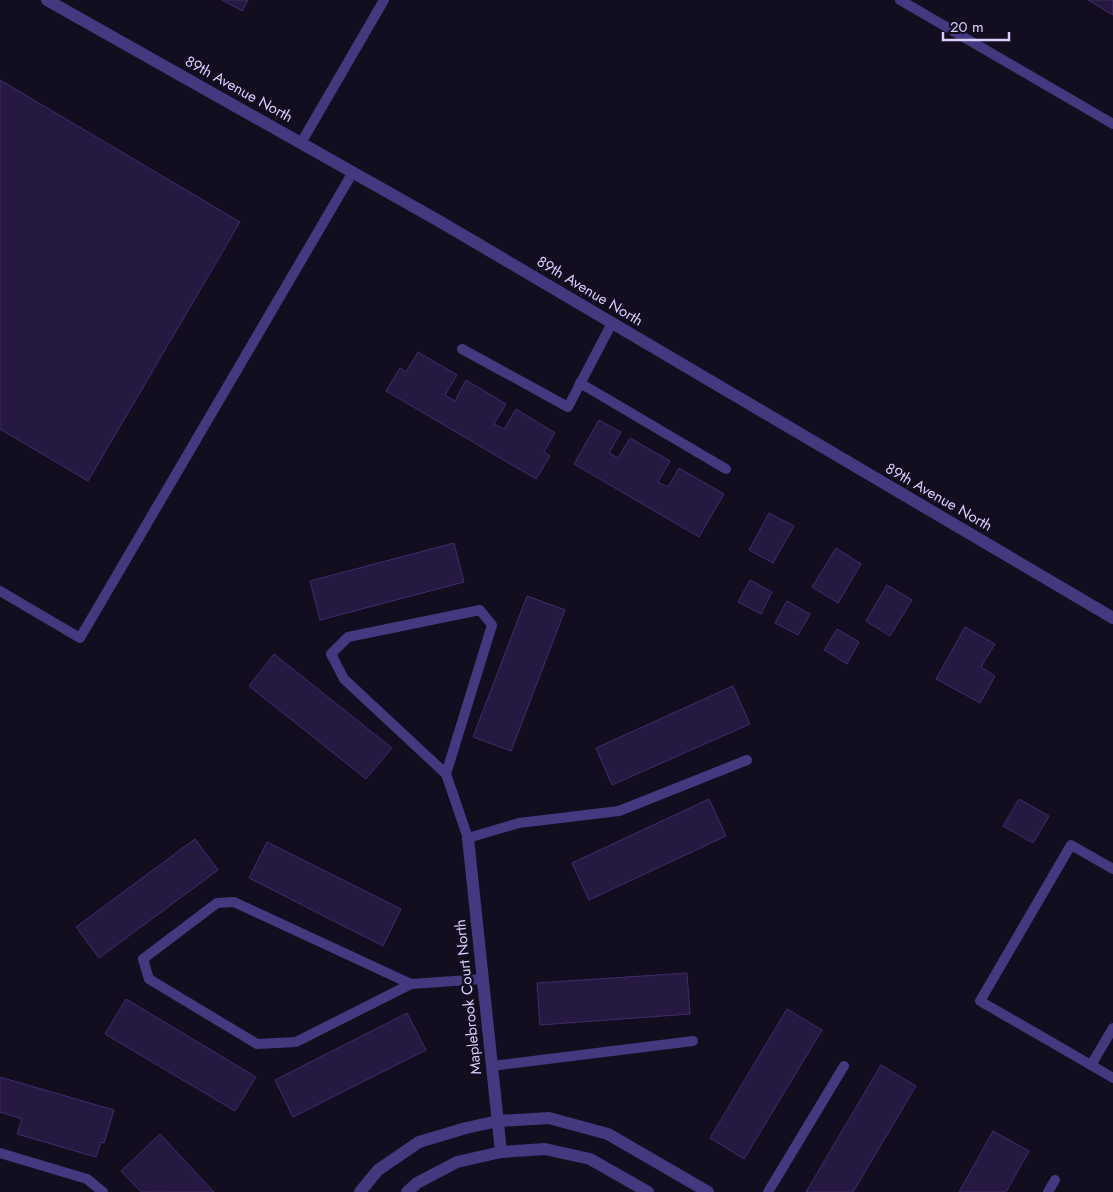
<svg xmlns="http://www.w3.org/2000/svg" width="1113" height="1192" font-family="Jost,sans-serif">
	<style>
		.building { fill: #261941; stroke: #412b6d }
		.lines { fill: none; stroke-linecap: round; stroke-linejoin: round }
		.lane { stroke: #44387f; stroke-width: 10 }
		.street { stroke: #44387f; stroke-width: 12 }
		.labels { text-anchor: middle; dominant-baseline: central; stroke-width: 5; stroke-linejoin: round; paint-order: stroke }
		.street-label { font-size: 15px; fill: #d9cdfe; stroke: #130d20 }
	</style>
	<rect width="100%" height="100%" fill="#130d20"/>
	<g class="building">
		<polygon points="222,0 248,0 242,11"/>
		<polygon points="1088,0 1113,0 1113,15"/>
		<polygon points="0,80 240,222 88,481 0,429"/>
		<polygon points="418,352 457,375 445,395 455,401 466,380 506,404 494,424 504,429 516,409 555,433 544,452 550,456 536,479 386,391 400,368 406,372"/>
		<polygon points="599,420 621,432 609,453 618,458 630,438 670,461 658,482 668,487 679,468 724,494 699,537 574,464"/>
		<polygon points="769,513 794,526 773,563 749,550"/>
		<polygon points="454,543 464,582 320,620 310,581"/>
		<polygon points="836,548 861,564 838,603 812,587"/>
		<polygon points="750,580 772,592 761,614 738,602"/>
		<polygon points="887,585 912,600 890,636 866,621"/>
		<polygon points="527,596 565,610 511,751 473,737"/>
		<polygon points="787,601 810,614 798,635 775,623"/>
		<polygon points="965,627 995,644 981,667 995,676 980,703 936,679"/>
		<polygon points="837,629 859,642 847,664 824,650"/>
		<polygon points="274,654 392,748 366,779 249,686"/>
		<polygon points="733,686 750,724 612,785 596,748"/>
		<polygon points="709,799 726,836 589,900 572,863"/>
		<polygon points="1019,799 1049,816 1033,843 1003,826"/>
		<polygon points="195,839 218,870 99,958 76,927"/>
		<polygon points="267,842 401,909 383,946 249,878"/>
		<polygon points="687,973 690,1014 540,1025 537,983"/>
		<polygon points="126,999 256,1077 235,1111 105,1034"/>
		<polygon points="787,1009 822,1030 744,1159 710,1138"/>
		<polygon points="407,1013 426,1050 293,1117 275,1080"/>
		<polygon points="881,1065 916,1086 853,1192 806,1192"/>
		<polygon points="0,1077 114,1110 104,1143 101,1142 96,1157 17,1134 22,1119 0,1112"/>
		<polygon points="993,1131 1029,1151 1006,1192 959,1192"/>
		<polygon points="160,1134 214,1192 162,1192 160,1190 158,1192 141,1192 121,1171"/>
	</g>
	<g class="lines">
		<g class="lane">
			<polyline points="900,0 1113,124"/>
			<polyline points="301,143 384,0"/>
			<polyline points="462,349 568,407 612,323"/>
			<polyline points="580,383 726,469"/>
			<polyline points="0,591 80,638 353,172"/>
			<polyline points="446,774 344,679 331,654 348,637 480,610 492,625 446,774 468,838 519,823 619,811 747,760"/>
			<polyline points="1113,869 1071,845 980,1001 1091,1065 1113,1028"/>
			<polyline points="411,984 234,902 217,903 143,959 149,979 257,1044 296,1042 411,984 483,979"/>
			<polyline points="1091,1065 1113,1078"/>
			<polyline points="492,1066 693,1041"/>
			<polyline points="0,1153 87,1179 103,1192"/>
			<polyline points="768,1192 844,1066"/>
			<polyline points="1048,1192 1055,1180"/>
		</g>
		<g class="street">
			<polyline points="47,0 439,221 1113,618"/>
			<polyline points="468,838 501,1152"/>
			<polyline points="360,1192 378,1170 419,1142 466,1128 498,1121 549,1118 608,1134 708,1192"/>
			<polyline points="407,1192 417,1183 457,1162 501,1152 545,1149 590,1159 648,1192"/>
		</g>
	</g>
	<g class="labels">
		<g class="street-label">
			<text transform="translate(239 89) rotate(29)">89th Avenue North</text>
			<text transform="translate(590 291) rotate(31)">89th Avenue North</text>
			<text transform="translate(939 497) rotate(30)">89th Avenue North</text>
			<text transform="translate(468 997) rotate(-96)">Maplebrook Court North</text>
		</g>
	</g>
	<path d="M943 32v8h66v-8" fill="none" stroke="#d9cdfe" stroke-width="2.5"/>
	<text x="950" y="32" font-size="15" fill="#d9cdfe" stroke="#130d20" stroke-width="4" paint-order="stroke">20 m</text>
</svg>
